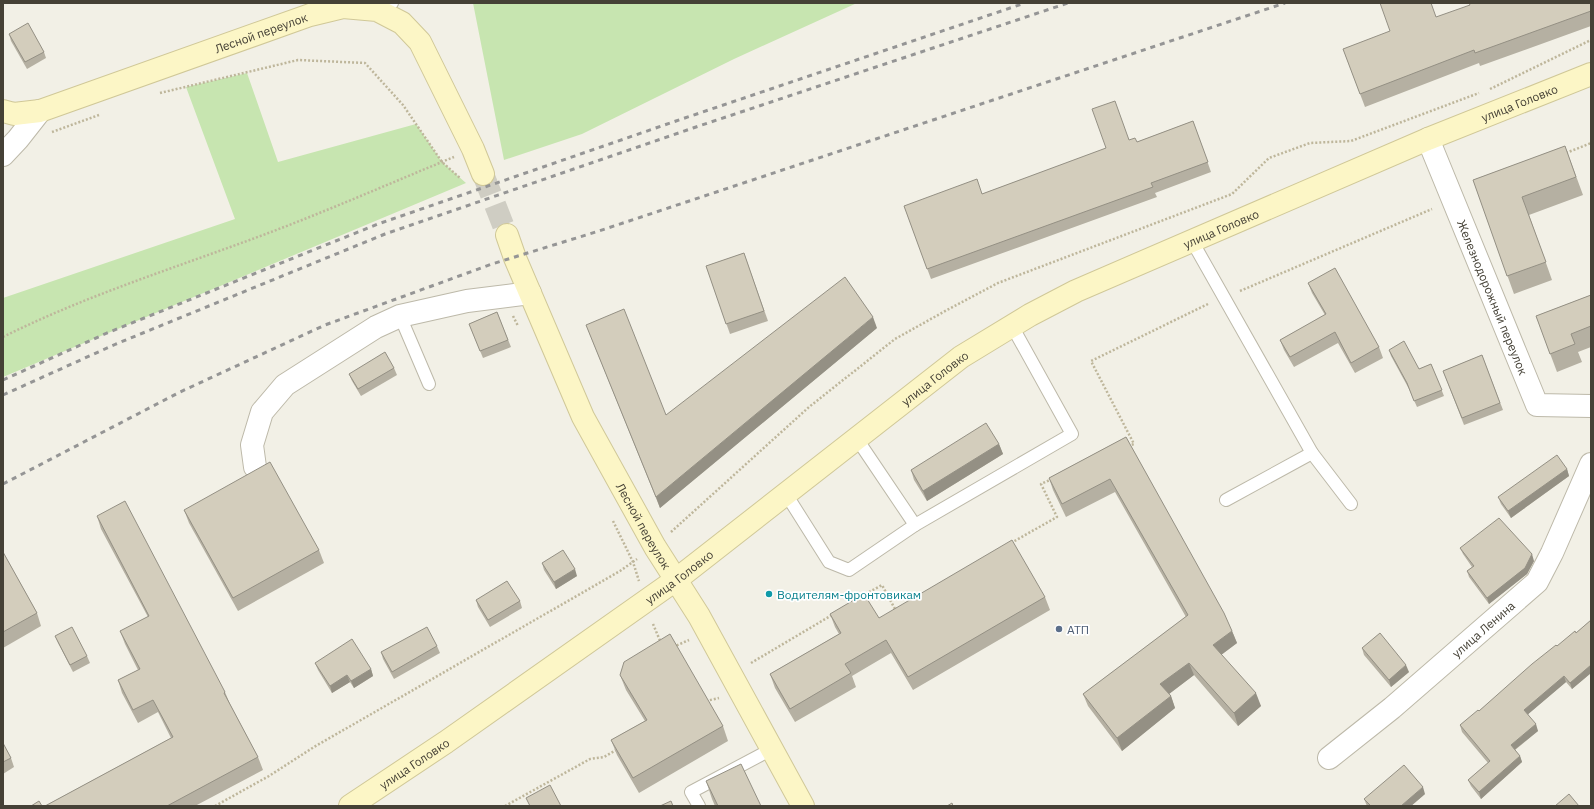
<svg xmlns="http://www.w3.org/2000/svg" width="1594" height="809" font-family="'IBM Plex Sans',sans-serif">
	<style>
		.green { fill: #c7e5b0 }
		.lines { fill: none; stroke-linecap: round; stroke-linejoin: round }
		.secondary-tunnel { stroke: #cfcdc3; stroke-width: 22; stroke-dasharray: 22 11; stroke-linecap: butt }
		.lane-casing { stroke: #bdb9a9; stroke-width: 14 }
		.street-casing { stroke: #bdb9a9; stroke-width: 24 }
		.secondary-casing { stroke: #d0c898; stroke-width: 24 }
		.path { stroke: #beb69b; stroke-width: 2.5; stroke-dasharray: 2 2; stroke-linecap: butt }
		.lane { stroke: #fff; stroke-width: 12 }
		.street { stroke: #fff; stroke-width: 22 }
		.secondary { stroke: #fcf6c6; stroke-width: 22 }
		.rail { stroke: #959595; stroke-width: 3; stroke-dasharray: 5 5; stroke-linecap: butt }
		.wall { fill: #b5b0a2 }
		.shaded-wall { fill: #949084 }
		.building { fill: #d3cdbc; stroke: #949084 }
		.culture-dot { fill: #0f9aa8; stroke: #fff; stroke-width: 1.5 }
		.service-dot { fill: #5c6f8a; stroke: #fff; stroke-width: 1.5 }
		.labels { text-anchor: middle; dominant-baseline: central; stroke-width: 3.5; stroke-linejoin: round; paint-order: stroke }
		.street-label { font-size: 12px; fill: #454136; stroke: #fff }
		.culture-label { font-size: 12px; fill: #0d838f; stroke: #fff; text-anchor: start }
		.service-label { font-size: 12px; fill: #4e5e75; stroke: #fff; text-anchor: start }
	</style>
	<rect width="100%" height="100%" fill="#f2f0e6"/>
	<g class="green">
		<polygon points="473,3 857,3 734,59 582,134 504,160"/>
		<polygon points="247,73 278,162 416,124 442,162 466,183 3,377 3,298 235,219 186,87"/>
	</g>
	<g class="lines">
		<polyline class="secondary-tunnel" points="483,174 507,235"/>
		<g class="lane-casing">
			<g id="lane">
				<polyline points="377,10 392,3"/>
				<polyline points="1192,241 1312,453 1226,500"/>
				<polyline points="400,316 429,384"/>
				<polyline points="857,439 915,525 1072,434 1012,326"/>
				<polyline points="1312,453 1351,504"/>
				<polyline points="786,494 829,562 849,570 915,525"/>
				<polyline points="699,806 691,792 772,749"/>
			</g>
		</g>
		<g class="street-casing">
			<g id="street">
				<path id="s1" d="M1428,139L1537,405L1591,406"/>
				<polyline points="3,155 18,139 40,111"/>
				<polyline points="255,467 252,445 262,412 285,385 376,327 400,316 467,301 530,293"/>
				<path id="s2" d="M1329,758L1392,708L1537,582L1552,553L1591,464"/>
			</g>
		</g>
		<g class="secondary-casing">
			<g id="secondary">
				<path id="s3" d="M3,111L14,114L40,111L310,15L343,7L377,10L402,23L420,42L473,149L483,174"/>
				<path id="s4" d="M507,235L515,258L583,417L655,547L699,616L803,806"/>
				<path id="s5" d="M350,806L446,742L677,579L961,357L1030,315L1076,291L1428,139L1591,74"/>
			</g>
		</g>
		<g class="path">
			<polyline points="1490,89 1591,40"/>
			<polyline points="160,93 298,60 365,63 403,105 442,162 460,178"/>
			<polyline points="52,132 99,115"/>
			<polyline points="1566,153 1591,143"/>
			<polyline points="1240,291 1432,209"/>
			<polyline points="513,316 518,326"/>
			<path d="M3,337C89,294 181,266 271,232C332,209 393,182 454,157"/>
			<polyline points="1128,446 1134,444 1091,361 1208,304"/>
			<polyline points="613,521 633,562 639,581"/>
			<polyline points="671,532 809,407 895,339 947,310 998,283 1232,194 1269,158 1310,143 1351,141 1479,93"/>
			<polyline points="1011,543 1057,517 1041,484 1052,479"/>
			<polyline points="862,596 882,585 895,609 897,608"/>
			<polyline points="653,624 661,643"/>
			<polyline points="673,647 689,640"/>
			<polyline points="751,663 832,615"/>
			<polyline points="706,701 719,698"/>
			<polyline points="215,806 269,776 314,747 620,571 637,559"/>
			<polyline points="505,806 590,759 604,757 618,749"/>
		</g>
		<use href="#lane" class="lane"/>
		<use href="#street" class="street"/>
		<use href="#secondary" class="secondary"/>
		<g class="rail">
			<polyline points="3,380 107,333 378,224 676,121 1025,3"/>
			<polyline points="3,395 116,344 385,234 693,128 1068,3"/>
			<polyline points="3,484 180,392 325,325 492,264 599,231 1285,3"/>
		</g>
	</g>
	<g class="wall">
		<polygon points="1591,3 1591,26 1480,66 1479,63 1365,107 1343,49 1436,17"/>
		<polygon points="9,34 44,52 46,58 27,69 11,41"/>
		<polygon points="1193,121 1211,172 1155,193 1157,197 931,279 904,206 982,194 1129,140 1137,142"/>
		<polygon points="1565,146 1583,195 1529,215 1552,280 1514,294 1473,180"/>
		<polygon points="744,253 768,321 730,334 706,266"/>
		<polygon points="1308,283 1379,347 1383,358 1355,373 1338,343 1294,367 1284,350 1280,340 1325,315 1312,293"/>
		<polygon points="1591,295 1591,347 1578,352 1582,362 1557,372 1536,316"/>
		<polygon points="497,312 511,347 483,358 469,324"/>
		<polygon points="586,325 666,415 877,328 660,508"/>
		<polygon points="1389,350 1419,369 1431,364 1444,396 1417,407 1409,389 1391,356"/>
		<polygon points="1482,355 1503,410 1464,425 1443,371"/>
		<polygon points="394,368 397,375 361,396 352,381 349,374"/>
		<polygon points="1126,437 1232,631 1237,643 1221,655 1261,706 1238,726 1194,675 1169,694 1171,696 1175,708 1122,751 1088,706 1083,694 1186,617 1115,492 1066,517 1053,490 1049,478"/>
		<polygon points="999,444 1003,454 927,501 914,480 911,470"/>
		<polygon points="1567,469 1569,476 1511,518 1501,504 1498,497"/>
		<polygon points="184,510 319,550 324,563 238,611 189,523"/>
		<polygon points="97,516 225,692 230,704 258,757 263,770 195,806 45,806 171,738 158,712 138,723 122,693 118,680 138,670 125,644 120,631 148,617 101,529"/>
		<polygon points="1460,548 1534,561 1527,574 1489,604 1469,577 1467,571 1472,567 1463,554"/>
		<polygon points="3,552 37,613 41,626 3,648"/>
		<polygon points="542,563 577,576 556,589 544,570"/>
		<polygon points="1045,597 1050,610 913,690 891,653 852,676 856,687 795,722 775,688 770,674 839,634 835,627 830,614 879,618"/>
		<polygon points="476,600 520,601 522,608 490,627 478,607"/>
		<polygon points="1591,620 1591,673 1572,689 1566,682 1528,714 1538,731 1515,750 1520,756 1522,762 1481,799 1471,786 1468,780 1488,763 1462,732 1460,725 1479,711 1557,646 1576,633"/>
		<polygon points="55,636 87,656 90,663 73,672 58,643"/>
		<polygon points="437,646 440,653 394,679 383,659 381,652"/>
		<polygon points="1362,648 1409,672 1391,687 1364,655"/>
		<polygon points="315,663 371,669 373,676 354,688 350,682 332,693 318,670"/>
		<polygon points="620,675 723,726 728,741 639,793 617,755 611,740 645,721 626,690"/>
		<polygon points="3,743 11,758 14,767 3,774"/>
		<polygon points="706,781 761,806 715,806 712,799"/>
		<polygon points="1425,794 1411,806 1367,806 1364,799"/>
	</g>
	<g class="shaded-wall">
		<polygon points="873,317 877,328 660,508 656,497"/>
		<polygon points="999,444 1003,454 927,501 923,491"/>
		<polygon points="1567,469 1569,476 1511,518 1508,511"/>
		<polygon points="1532,554 1534,561 1527,574 1489,604 1487,598"/>
		<polygon points="575,569 577,576 556,589 554,582"/>
		<polygon points="1232,631 1237,643 1217,658 1213,645"/>
		<polygon points="1189,663 1194,675 1165,697 1160,684"/>
		<polygon points="1406,665 1409,672 1391,687 1389,680"/>
		<polygon points="1591,665 1591,673 1572,689 1570,683"/>
		<polygon points="371,669 373,676 354,688 351,681"/>
		<polygon points="347,675 350,682 332,693 330,686"/>
		<polygon points="1564,676 1566,682 1526,716 1524,710"/>
		<polygon points="1256,693 1261,706 1238,726 1234,713"/>
		<polygon points="1171,696 1175,708 1122,751 1117,738"/>
		<polygon points="1536,724 1538,731 1513,751 1511,745"/>
		<polygon points="1520,756 1522,762 1481,799 1479,792"/>
		<polygon points="1423,787 1425,794 1411,806 1401,806"/>
	</g>
	<g class="building">
		<polygon points="1380,3 1431,3 1436,17 1470,5 1469,3 1591,3 1591,11 1475,53 1474,50 1360,94 1343,49 1390,31"/>
		<polygon points="28,23 44,52 25,62 9,34"/>
		<polygon points="1115,101 1129,140 1135,138 1137,142 1193,121 1208,162 1151,183 1153,187 927,269 904,206 977,179 982,194 1106,148 1092,109"/>
		<polygon points="1565,146 1576,177 1522,197 1546,262 1507,276 1473,180"/>
		<polygon points="744,253 764,311 726,324 706,266"/>
		<polygon points="1335,268 1379,347 1351,363 1335,332 1290,357 1280,340 1326,314 1308,283"/>
		<polygon points="845,277 873,317 656,497 586,325 624,309 666,415"/>
		<polygon points="1591,295 1591,326 1571,334 1575,344 1550,354 1536,316"/>
		<polygon points="497,312 508,340 480,351 469,324"/>
		<polygon points="1404,341 1419,369 1431,364 1442,390 1414,401 1407,383 1389,350"/>
		<polygon points="385,352 394,368 358,389 349,374"/>
		<polygon points="1482,355 1500,403 1462,418 1443,371"/>
		<polygon points="986,423 999,444 923,491 911,470"/>
		<polygon points="1126,437 1224,613 1232,631 1213,645 1256,693 1234,713 1189,663 1160,684 1171,696 1117,738 1083,694 1188,615 1110,479 1062,504 1049,478"/>
		<polygon points="1557,455 1567,469 1508,511 1498,497"/>
		<polygon points="270,462 319,550 233,598 184,510"/>
		<polygon points="125,501 225,692 224,693 258,757 167,806 45,806 173,737 153,700 133,710 118,680 140,669 120,631 149,616 97,516"/>
		<polygon points="1499,518 1532,554 1525,568 1487,598 1467,571 1474,566 1460,548"/>
		<polygon points="1012,540 1045,597 908,677 886,640 845,664 851,673 790,709 770,674 841,633 830,614 864,594 879,618"/>
		<polygon points="563,550 575,569 554,582 542,563"/>
		<polygon points="3,552 37,613 3,632"/>
		<polygon points="507,581 520,601 488,620 476,600"/>
		<polygon points="1591,620 1591,665 1570,683 1564,676 1524,710 1536,724 1511,745 1520,756 1479,792 1468,780 1490,761 1460,725 1478,710 1479,711 1532,664 1556,645 1557,646 1575,631 1576,633"/>
		<polygon points="72,627 87,656 70,665 55,636"/>
		<polygon points="427,627 437,646 392,672 381,652"/>
		<polygon points="1380,633 1406,665 1389,680 1362,648"/>
		<polygon points="670,634 723,726 633,778 611,740 647,720 620,675 624,662"/>
		<polygon points="352,639 371,669 351,681 347,675 330,686 315,663"/>
		<polygon points="3,743 11,758 3,762"/>
		<polygon points="741,764 761,806 718,806 706,781"/>
		<polygon points="1404,765 1423,787 1401,806 1371,806 1364,799"/>
		<polygon points="550,785 561,806 530,806 526,798"/>
		<polygon points="1569,794 1579,806 1555,806"/>
		<polygon points="39,801 42,806 31,806"/>
		<polygon points="671,801 673,806 660,806"/>
		<polygon points="952,803 953,806 947,806"/>
	</g>
	<circle class="culture-dot" cx="769" cy="594" r="4"/>
	<circle class="service-dot" cx="1059" cy="629" r="4"/>
	<g class="labels">
		<g class="street-label">
			<text stroke="none"><textPath href="#s3" startOffset="272">Лесной переулок</textPath></text>
			<text stroke="none"><textPath href="#s5" startOffset="1373">улица Головко</textPath></text>
			<text stroke="none"><textPath href="#s5" startOffset="1049">улица Головко</textPath></text>
			<text stroke="none"><textPath href="#s1" startOffset="171">Железнодорожный переулок</textPath></text>
			<text stroke="none"><textPath href="#s5" startOffset="725">улица Головко</textPath></text>
			<text stroke="none"><textPath href="#s4" startOffset="322">Лесной переулок</textPath></text>
			<text stroke="none"><textPath href="#s5" startOffset="401">улица Головко</textPath></text>
			<text stroke="none"><textPath href="#s2" startOffset="201">улица Ленина</textPath></text>
			<text stroke="none"><textPath href="#s5" startOffset="77">улица Головко</textPath></text>
		</g>
		<g class="culture-label">
			<text x="777" y="594">Водителям-фронтовикам</text>
		</g>
		<g class="service-label">
			<text x="1067" y="629">АТП</text>
		</g>
	</g>
	<rect width="1594" height="809" fill="none" stroke="#454136" stroke-width="8"/>
</svg>
